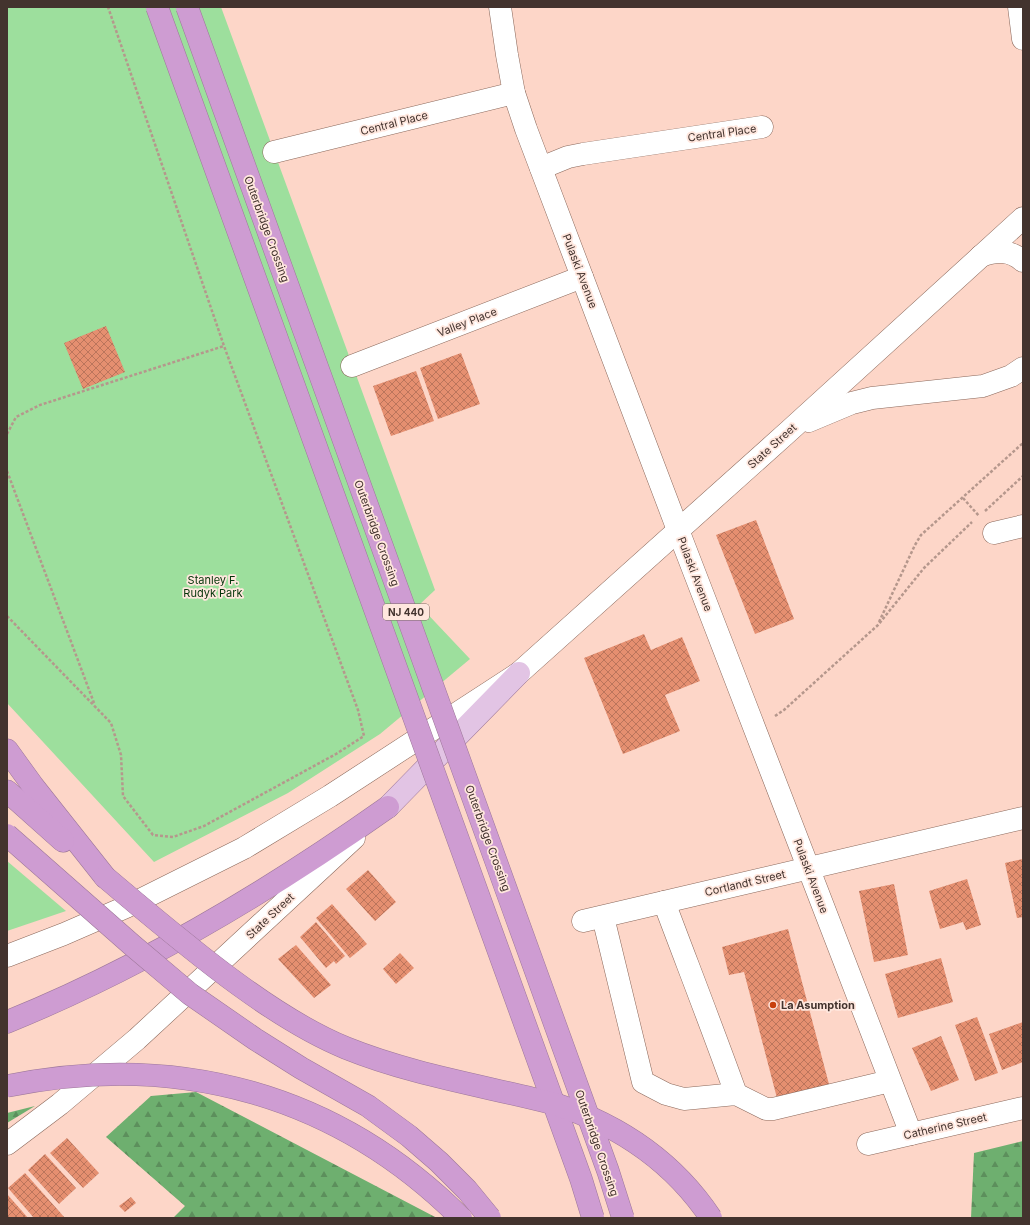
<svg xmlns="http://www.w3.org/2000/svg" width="1030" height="1225" font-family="Inter,sans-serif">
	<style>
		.green { fill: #9ddf9d }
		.forest { fill: url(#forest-firs) }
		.building { fill: url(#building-cross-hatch) }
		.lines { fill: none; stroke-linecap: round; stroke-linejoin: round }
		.minor-casing { stroke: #8a685b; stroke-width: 23 }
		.major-casing { stroke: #9d7799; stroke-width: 23 }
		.highway-casing { stroke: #9d7799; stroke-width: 23 }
		.path { stroke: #b5978c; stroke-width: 2.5; stroke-dasharray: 3 2; stroke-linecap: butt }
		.minor { stroke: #fff; stroke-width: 22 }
		.major { stroke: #e2c4e4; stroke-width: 22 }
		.highway { stroke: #ce9cd2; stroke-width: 22 }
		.highway-bridge-casing { stroke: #9d7799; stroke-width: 23; stroke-linecap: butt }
		.highway-bridge { stroke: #ce9cd2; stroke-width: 22 }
		.poi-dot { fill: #c8410e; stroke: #ffe7de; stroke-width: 1.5 }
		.labels { text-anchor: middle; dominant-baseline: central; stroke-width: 3.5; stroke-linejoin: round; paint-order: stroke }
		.shield { fill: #ffe7de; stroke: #7b6963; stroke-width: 1 }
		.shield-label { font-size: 10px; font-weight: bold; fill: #43332e }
		.street-label { font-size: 11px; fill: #43332e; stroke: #ffe7de }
		.park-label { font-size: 11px; fill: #043409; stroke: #ffe7de }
		.poi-label { font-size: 11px; font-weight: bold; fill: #43332e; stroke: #ffe7de; text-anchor: start }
	</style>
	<defs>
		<pattern id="forest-firs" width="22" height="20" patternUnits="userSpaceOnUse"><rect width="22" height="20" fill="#6eaf6f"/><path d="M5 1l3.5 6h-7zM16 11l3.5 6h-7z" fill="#5c8f5c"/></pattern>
		<pattern id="building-cross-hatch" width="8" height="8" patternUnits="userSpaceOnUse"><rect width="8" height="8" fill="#e58f70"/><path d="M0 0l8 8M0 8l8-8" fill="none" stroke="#bb755c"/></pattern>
	</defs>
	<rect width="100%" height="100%" fill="#fdd6c8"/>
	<g class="green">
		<polygon points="7,7 221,7 435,590 419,605 470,659 380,734 288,793 154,862 7,703"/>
		<polygon points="7,861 66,911 7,931"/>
	</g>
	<g class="forest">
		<polygon points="196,1092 437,1218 173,1218 185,1206 106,1137 151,1096"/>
		<polygon points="35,1106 7,1123 7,1113"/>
		<polygon points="1023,1141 1023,1218 971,1218 974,1153"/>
	</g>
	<g class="building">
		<polygon points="106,326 125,372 83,389 64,343"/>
		<polygon points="461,353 480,404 438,419 420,368"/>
		<polygon points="416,371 434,421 391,436 373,386"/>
		<polygon points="756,520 794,619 755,634 716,535"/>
		<polygon points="644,634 651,650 682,637 700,681 665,695 680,731 623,754 584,658"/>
		<polygon points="1023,859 1023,917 1017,918 1005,863"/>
		<polygon points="368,870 396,902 375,921 346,889"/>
		<polygon points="967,879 981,925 966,930 963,922 940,929 929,891"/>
		<polygon points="894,884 908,955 874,962 859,891"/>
		<polygon points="332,904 367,944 350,958 316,918"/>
		<polygon points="316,922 345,956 336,964 334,961 326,968 300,937"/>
		<polygon points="788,929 830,1088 778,1102 744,972 729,975 722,947"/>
		<polygon points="296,945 331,985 314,998 278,959"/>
		<polygon points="400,953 414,968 396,984 383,969"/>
		<polygon points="941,958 953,1002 898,1018 885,974"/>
		<polygon points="977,1017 998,1073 975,1081 955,1025"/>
		<polygon points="1023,1022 1023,1062 1002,1070 989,1034"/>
		<polygon points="941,1036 959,1080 931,1091 912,1048"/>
		<polygon points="67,1138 99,1173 83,1188 50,1153"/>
		<polygon points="45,1154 76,1188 59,1204 28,1170"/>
		<polygon points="25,1173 65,1218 34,1218 8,1188"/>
		<polygon points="7,1194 28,1218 7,1218"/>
		<polygon points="131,1197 136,1203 125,1212 119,1206"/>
	</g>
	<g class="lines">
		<g class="minor-casing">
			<g id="minor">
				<polyline points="500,7 507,55 514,93 526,129 678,530 911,1134"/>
				<polyline points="1019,7 1023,39"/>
				<polyline points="274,152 514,93"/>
				<polyline points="541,168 568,157 583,154 762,127"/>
				<path d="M981,256C997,250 1010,250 1023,261"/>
				<polyline points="352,366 582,277"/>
				<polyline points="809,421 852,403 872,398 983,386 1011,376 1023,368"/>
				<polyline points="994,533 1023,526"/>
				<path d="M664,902C688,966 713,1030 736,1094"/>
				<polyline points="603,917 643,1082 666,1094 684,1099 736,1094 766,1109 773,1109 890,1081"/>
				<polyline points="583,921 1023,818"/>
				<polyline points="7,956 64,934 126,907 244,848 330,796 519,673 789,431 1023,218"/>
				<polyline points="7,1144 60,1104 137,1039 354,838"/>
				<polyline points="868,1144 1023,1108"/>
			</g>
		</g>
		<g class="major-casing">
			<polyline id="major" points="388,807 519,673"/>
		</g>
		<g class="highway-casing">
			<g id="highway">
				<polyline points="7,750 33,786 105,877"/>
				<polyline points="7,791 63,841"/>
				<path d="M7,1022C143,967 268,892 388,807"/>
			</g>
		</g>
		<g class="path">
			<polyline points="7,434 16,417 40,405 224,346"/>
			<polyline points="7,471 94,703"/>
			<polyline points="963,498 979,516"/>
			<polyline points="985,511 1023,476"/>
			<polyline points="7,616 111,723 121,755 123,796 153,835 173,837 204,826 336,754 364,736 358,710 224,346 108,7"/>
			<polyline points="879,622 915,545 921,535 1023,443"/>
			<polyline points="775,716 784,710 878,625 924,568 972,522"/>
		</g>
		<use href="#minor" class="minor"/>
		<use href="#major" class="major"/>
		<use href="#highway" class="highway"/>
		<g class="highway-bridge-casing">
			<g id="highway-bridge">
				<polyline points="157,7 581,1179 593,1218"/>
				<polyline points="187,7 608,1171 623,1218"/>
				<polyline points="7,835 132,945 190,994 255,1039 301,1068 368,1106 409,1136 439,1162 467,1190 490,1218"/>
				<path d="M105,877C149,914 192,951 239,985C272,1009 307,1032 346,1048C413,1075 485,1086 555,1104C619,1125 673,1161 711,1218"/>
				<path d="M7,1086C178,1051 337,1094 461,1218"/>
			</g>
		</g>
		<use href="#highway-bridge" class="highway-bridge"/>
	</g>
	<circle class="poi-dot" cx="773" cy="1005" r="4"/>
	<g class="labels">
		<rect class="shield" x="383" y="604" width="46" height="16" rx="3"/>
		<g class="shield-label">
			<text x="406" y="612">NJ 440</text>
		</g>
		<g class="street-label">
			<text transform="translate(394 123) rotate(-14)">Central Place</text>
			<text transform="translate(722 133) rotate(-8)">Central Place</text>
			<text transform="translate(267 229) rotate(70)">Outerbridge Crossing</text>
			<text transform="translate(580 271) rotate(69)">Pulaski Avenue</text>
			<text transform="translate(467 322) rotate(-21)">Valley Place</text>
			<text transform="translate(772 446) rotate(-42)">State Street</text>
			<text transform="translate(377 533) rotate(70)">Outerbridge Crossing</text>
			<text transform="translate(695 574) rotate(69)">Pulaski Avenue</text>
			<text transform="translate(488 838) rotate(70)">Outerbridge Crossing</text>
			<text transform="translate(811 876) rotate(69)">Pulaski Avenue</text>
			<text transform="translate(745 883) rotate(-13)">Cortlandt Street</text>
			<text transform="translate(270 916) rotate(-43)">State Street</text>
			<text transform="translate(945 1126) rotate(-13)">Catherine Street</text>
			<text transform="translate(597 1143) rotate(71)">Outerbridge Crossing</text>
		</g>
		<g class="park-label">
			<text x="213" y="580">Stanley F.<tspan x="213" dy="13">Rudyk Park</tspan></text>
		</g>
		<g class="poi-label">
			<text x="781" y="1005">La Asumption</text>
		</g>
	</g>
	<rect width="1030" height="1225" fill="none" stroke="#43332e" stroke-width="16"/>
</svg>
